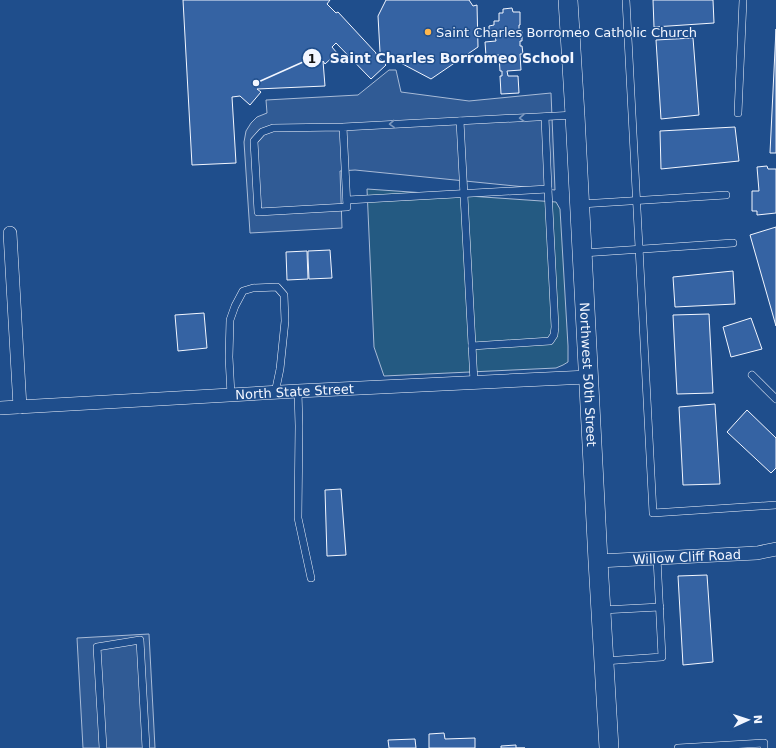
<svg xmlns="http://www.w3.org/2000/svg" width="776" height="748" font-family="'DejaVu Sans',sans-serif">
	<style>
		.green { fill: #245a82; stroke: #a8bbd7 }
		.parking { fill: #305b95; stroke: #a8bbd7 }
		.building { fill: #3563a3; stroke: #f2f6ff }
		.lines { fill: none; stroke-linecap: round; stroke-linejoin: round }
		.service-casing { stroke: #f2f6ff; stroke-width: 8 }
		.minor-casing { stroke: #f2f6ff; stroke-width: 14 }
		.secondary-casing { stroke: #f2f6ff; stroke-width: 20 }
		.service { stroke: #1f4e8c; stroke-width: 7 }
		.minor { stroke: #1f4e8c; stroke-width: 13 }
		.secondary { stroke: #1f4e8c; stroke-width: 19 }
		.oneway { stroke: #7e9ac0 }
		.poi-dot { fill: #ffb74d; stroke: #1f4e8c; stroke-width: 1.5 }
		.labels { text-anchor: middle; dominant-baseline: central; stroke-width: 3; stroke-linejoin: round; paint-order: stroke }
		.poi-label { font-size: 13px; fill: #f2f6ff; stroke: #1f4e8c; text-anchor: start }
		.street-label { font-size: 13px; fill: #f2f6ff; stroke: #1f4e8c }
		.leader { fill: none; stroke: #f2f6ff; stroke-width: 1.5 }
		.callout-dot { fill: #f2f6ff; stroke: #1f4e8c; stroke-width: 1.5 }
		.mark-label { font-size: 12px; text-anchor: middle; font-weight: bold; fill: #111 }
		.callout-label { font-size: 14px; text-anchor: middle; font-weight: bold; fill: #f2f6ff; stroke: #1f4e8c; stroke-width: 3; stroke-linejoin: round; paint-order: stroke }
	</style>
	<rect width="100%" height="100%" fill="#1f4e8c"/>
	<polygon class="green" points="367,189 556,202 560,209 568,346 568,362 563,365 556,368 384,376 374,347"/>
	<g class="parking">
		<polygon points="389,70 396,70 401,92 469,101 551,93 555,190 355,170 340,171 342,228 250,233 244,142 246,131 251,123 257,117 267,113 266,100 358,95"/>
		<polygon points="149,634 155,748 83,748 77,638"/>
	</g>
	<g class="building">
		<polygon points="183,0 330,0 327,4 336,13 338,12 376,53 376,54 386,65 371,79 336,43 332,47 337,53 325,64 323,61 325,86 257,89 261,92 250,105 240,96 232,97 236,163 192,165"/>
		<polygon points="386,0 469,0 473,6 477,5 478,47 431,79 380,52 378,16"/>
		<polygon points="653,0 713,0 714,23 654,27"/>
		<polygon points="512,8 513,12 520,12 520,25 519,25 519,31 522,31 522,41 520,41 520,46 522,46 523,54 520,54 521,70 507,71 508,76 518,76 519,93 501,94 500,76 502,76 502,71 500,71 499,55 486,56 485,42 496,41 495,36 489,36 489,26 494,25 494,21 499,21 499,13 503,13 503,9"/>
		<polygon points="776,29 776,153 770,153"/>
		<polygon points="693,38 699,115 661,119 656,40"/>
		<polygon points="735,127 739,161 661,169 660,131"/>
		<polygon points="767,166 768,169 776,169 776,213 757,215 757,211 752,211 752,191 759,191 757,167"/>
		<polygon points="776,227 776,326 750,235"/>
		<polygon points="330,250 332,278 309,279 308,257 308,251"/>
		<polygon points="307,251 308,279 287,280 286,252"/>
		<polygon points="733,271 735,304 675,307 673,277"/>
		<polygon points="204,313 207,348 178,351 175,315"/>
		<polygon points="709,314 713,393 677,394 673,315"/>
		<polygon points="751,318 762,349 731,357 723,327"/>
		<polygon points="715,404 720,484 683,485 679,407"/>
		<polygon points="747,410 776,438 776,468 771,473 727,432"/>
		<polygon points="341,489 346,555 327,556 325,490"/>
		<polygon points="707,575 713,662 683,665 678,576"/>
		<polygon points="444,733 445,739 475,738 475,748 429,748 429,734"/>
		<polygon points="415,739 416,748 389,748 388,740"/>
		<polygon points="516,745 516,748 525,748 501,748 501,746"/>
	</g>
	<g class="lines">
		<g class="service-casing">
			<g id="service">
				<polyline points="626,0 653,513 776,505"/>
				<polyline points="738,113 743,0"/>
				<polyline points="460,121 474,382"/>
				<polyline points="343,127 347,207 258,212 254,141 262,132 273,128 343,127 575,115"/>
				<polyline points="347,200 548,189 545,117"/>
				<polyline points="581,204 726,195"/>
				<polyline points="583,253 733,243"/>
				<polyline points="472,346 550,341 554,335 555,327 548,189"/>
				<polyline points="752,375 776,399"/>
				<polyline points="298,391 299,426 298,518 311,578"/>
				<polyline points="231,395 229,357 230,320 235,306 243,291 253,288 277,287 284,295 285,321 280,369 275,393"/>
				<polyline points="602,610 660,607"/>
				<polyline points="604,661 662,657 657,558"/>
				<polyline points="103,748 97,647 140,640 146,748"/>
				<polyline points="678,748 764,743 764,748"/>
			</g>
		</g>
		<g class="minor-casing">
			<g id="minor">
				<polyline points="10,233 20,407"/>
				<path id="s1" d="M0,408L298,391L588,377"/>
				<path id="s2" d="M598,561L757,553L776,549"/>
			</g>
		</g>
		<g class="secondary-casing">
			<g id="secondary">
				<path id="s3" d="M568,0L575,115L598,561L609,748"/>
			</g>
		</g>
		<use href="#service" class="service"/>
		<use href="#minor" class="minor"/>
		<use href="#secondary" class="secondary"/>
	</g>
	<defs><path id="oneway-chevron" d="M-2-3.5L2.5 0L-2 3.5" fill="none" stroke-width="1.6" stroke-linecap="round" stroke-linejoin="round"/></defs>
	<g class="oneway">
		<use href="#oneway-chevron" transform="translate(522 118) rotate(177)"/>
		<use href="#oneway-chevron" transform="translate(392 124) rotate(177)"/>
	</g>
	<circle class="poi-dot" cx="428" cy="32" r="4"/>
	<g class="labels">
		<g class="poi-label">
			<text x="436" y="32">Saint Charles Borromeo Catholic Church</text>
		</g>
		<g class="street-label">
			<text stroke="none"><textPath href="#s3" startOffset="375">Northwest 50th Street</textPath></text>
			<text stroke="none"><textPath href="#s1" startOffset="295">North State Street</textPath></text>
			<text stroke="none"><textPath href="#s2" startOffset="89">Willow Cliff Road</textPath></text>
		</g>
	</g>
	<path class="leader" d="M256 83L312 58"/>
	<g class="callout-dot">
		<circle cx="256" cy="83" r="4"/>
		<circle cx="312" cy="58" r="10"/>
	</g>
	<g class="mark-label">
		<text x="312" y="63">1</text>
	</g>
	<g class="callout-label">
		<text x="452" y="63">Saint Charles Borromeo School</text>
	</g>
	<g transform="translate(748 720) rotate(87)" stroke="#1f4e8c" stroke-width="3" paint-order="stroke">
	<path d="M0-3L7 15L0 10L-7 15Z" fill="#f2f6ff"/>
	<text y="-6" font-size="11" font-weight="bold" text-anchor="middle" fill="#f2f6ff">N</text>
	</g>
</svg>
